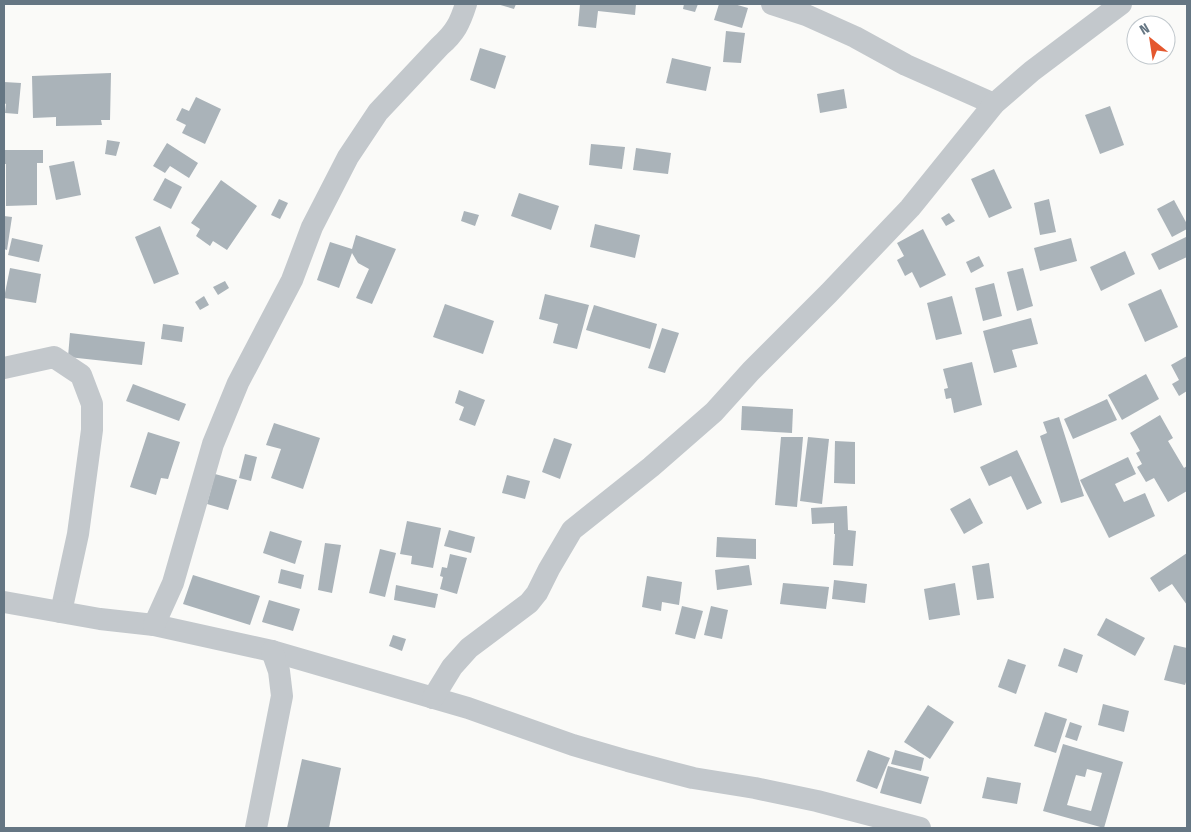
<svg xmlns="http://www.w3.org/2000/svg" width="1191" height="832" font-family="'Fira Sans Condensed',sans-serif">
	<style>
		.building { fill: #aab3b9; fill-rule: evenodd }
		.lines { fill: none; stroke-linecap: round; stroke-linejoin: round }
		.minor { stroke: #c3c8cc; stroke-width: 22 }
	</style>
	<rect width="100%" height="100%" fill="#fafaf8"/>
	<g class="building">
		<polygon points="497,4 516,4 514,9"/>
		<polygon points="580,4 636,4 635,15 598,11 596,28 578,26"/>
		<polygon points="684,4 698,4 695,12 683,9"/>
		<polygon points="719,4 734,4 748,8 742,28 714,20"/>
		<polygon points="726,31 745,33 741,63 723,62"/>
		<polygon points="480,48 506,56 495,89 470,80"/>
		<polygon points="672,58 711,67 706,91 666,83"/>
		<polygon points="111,73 110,120 101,120 102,125 56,126 56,117 33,118 32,76"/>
		<polygon points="4,82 21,83 18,114 5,113 6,104 4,103"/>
		<polygon points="844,89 847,108 820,113 817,94"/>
		<polygon points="196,97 221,109 205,144 182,133 186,125 176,120 182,108 189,111"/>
		<polygon points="1110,106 1124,145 1100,154 1085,115"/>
		<polygon points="107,140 120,142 116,156 105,154"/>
		<polygon points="167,143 198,163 189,178 170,166 165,173 153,166"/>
		<polygon points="591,144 625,147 622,169 589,165"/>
		<polygon points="636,148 671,153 668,174 633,170"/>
		<polygon points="4,150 43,150 43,163 37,163 37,205 6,206 6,164 4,164"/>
		<polygon points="74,161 81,195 56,200 49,166"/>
		<polygon points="994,169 1012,208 989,218 971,179"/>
		<polygon points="165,178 182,187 171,209 153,200"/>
		<polygon points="221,180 257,206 227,250 213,241 210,246 196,236 200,229 191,223"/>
		<polygon points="519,193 559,206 551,230 511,216"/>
		<polygon points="279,199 288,203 280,219 271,215"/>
		<polygon points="1049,199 1056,232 1040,235 1034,203"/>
		<polygon points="1174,200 1187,224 1187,229 1172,237 1157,209"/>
		<polygon points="464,211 479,215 475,226 461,221"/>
		<polygon points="949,213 955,221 946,226 941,218"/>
		<polygon points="4,216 12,217 7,250 4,249"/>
		<polygon points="595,224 640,235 635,258 590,247"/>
		<polygon points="160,226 179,274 154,284 135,237"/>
		<polygon points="923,229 946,275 920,288 912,272 905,276 897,260 904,256 897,243"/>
		<polygon points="356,235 396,249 372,304 356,298 369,269 358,263 352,253 339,288 317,280 330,242 352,249"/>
		<polygon points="1186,237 1187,241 1187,257 1159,270 1151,254"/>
		<polygon points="12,238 43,245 39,262 8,255"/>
		<polygon points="1071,238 1077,261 1040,271 1034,248"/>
		<polygon points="1125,251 1135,274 1101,291 1090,267"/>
		<polygon points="979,256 984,266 971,273 966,262"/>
		<polygon points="10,268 41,274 36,303 4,298"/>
		<polygon points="1023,268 1033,306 1017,311 1007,272"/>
		<polygon points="225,281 229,288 218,295 213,287"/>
		<polygon points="994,283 1002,316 983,321 975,288"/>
		<polygon points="1161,289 1178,327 1145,342 1128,304"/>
		<polygon points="545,294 589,305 577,349 553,343 558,324 539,319"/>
		<polygon points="204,296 209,305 200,310 195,302"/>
		<polygon points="952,296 962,334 936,340 927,303"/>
		<polygon points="445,304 494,321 483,354 433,337"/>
		<polygon points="594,305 657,324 650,349 586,330"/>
		<polygon points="1031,318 1038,344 1012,350 1017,367 994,373 983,331"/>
		<polygon points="163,324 184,327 182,342 161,339"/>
		<polygon points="662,328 679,333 665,373 648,368"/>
		<polygon points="70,333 145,342 142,365 68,357"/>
		<polygon points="1187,356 1187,391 1179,396 1172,384 1179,380 1171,365"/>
		<polygon points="972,362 982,405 954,413 951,398 946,399 944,389 948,388 943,369"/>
		<polygon points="1146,374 1159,399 1122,420 1108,395"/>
		<polygon points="133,384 186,404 179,421 126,401"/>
		<polygon points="459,390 485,400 475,426 459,420 464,407 455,403"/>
		<polygon points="1107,399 1117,420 1073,439 1064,419"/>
		<polygon points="742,406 793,409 792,433 741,430"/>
		<polygon points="1160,415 1173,438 1168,441 1184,468 1187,466 1187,491 1168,502 1154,478 1146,482 1137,467 1142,464 1136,453 1140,451 1130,433"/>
		<polygon points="1059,417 1084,496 1061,503 1040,436 1047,433 1043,422"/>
		<polygon points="274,423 320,438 303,489 271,478 281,449 266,445"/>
		<polygon points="148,432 180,442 168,479 161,478 156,495 130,487"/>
		<polygon points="781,437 803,437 797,507 775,505"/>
		<polygon points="808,437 829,439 822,504 800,501"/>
		<polygon points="554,438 572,444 560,479 542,472"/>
		<polygon points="835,441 855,442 855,484 834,483"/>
		<polygon points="1017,450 1042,503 1027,510 1011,476 989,486 980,467"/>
		<polygon points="245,454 257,457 251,481 239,478"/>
		<polygon points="1128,457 1136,474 1115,484 1124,502 1145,493 1155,516 1109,538 1080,480"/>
		<polygon points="215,474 237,480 228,510 207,504"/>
		<polygon points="507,475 530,481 525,499 502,493"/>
		<polygon points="970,498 983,523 964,534 950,509"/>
		<polygon points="847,506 848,530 856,531 853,566 833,565 835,534 834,534 834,523 812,524 811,508"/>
		<polygon points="407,521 441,528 433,568 411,564 412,556 400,554"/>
		<polygon points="449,530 475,537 471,553 444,546"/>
		<polygon points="270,531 302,541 295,564 263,553"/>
		<polygon points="717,537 756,539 756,559 716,557"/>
		<polygon points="325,543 341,545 332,593 318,590"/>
		<polygon points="380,549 396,553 385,597 369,593"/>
		<polygon points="1187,553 1187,605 1172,584 1159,592 1150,578"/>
		<polygon points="450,554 467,558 457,594 440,589 443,577 440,576 442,567 447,568"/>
		<polygon points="989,563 994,598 977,600 972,566"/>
		<polygon points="749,565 752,585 717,590 715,570"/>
		<polygon points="281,569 304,575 301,589 278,583"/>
		<polygon points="193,575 260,596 250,625 183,604"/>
		<polygon points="647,576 682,582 679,605 662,602 661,611 642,607"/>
		<polygon points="834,580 867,584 865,603 832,599"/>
		<polygon points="783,583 829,587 826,609 780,604"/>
		<polygon points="955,583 960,615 929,620 924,589"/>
		<polygon points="396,585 438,594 435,608 394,600"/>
		<polygon points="269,600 300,609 293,631 262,622"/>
		<polygon points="682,606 703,611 695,639 675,634"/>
		<polygon points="711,606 728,610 722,639 704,635"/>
		<polygon points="1106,618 1145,638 1135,656 1097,635"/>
		<polygon points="393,635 406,639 402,651 389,646"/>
		<polygon points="1174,645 1187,648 1187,679 1185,685 1164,680"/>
		<polygon points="1064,648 1083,655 1077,673 1058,666"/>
		<polygon points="1008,659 1026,665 1016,694 998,687"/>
		<polygon points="1103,704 1129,711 1124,732 1098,725"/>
		<polygon points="928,705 954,722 930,759 904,742"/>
		<polygon points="1045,712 1067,719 1056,753 1034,746"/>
		<polygon points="1070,722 1082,726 1077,741 1065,737"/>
		<path d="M1063,744L1123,762L1104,828L1043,811ZM1087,769L1102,773L1091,811L1067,805L1076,775L1085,777Z"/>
		<polygon points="868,750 890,758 877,789 856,781"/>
		<polygon points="895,750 924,758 921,771 891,764"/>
		<polygon points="302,759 341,768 329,828 287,828"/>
		<polygon points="888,766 929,777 921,804 880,793"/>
		<polygon points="987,777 1021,783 1017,804 982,798"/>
	</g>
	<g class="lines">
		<g class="minor">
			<polyline points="772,4 806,15 855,37 906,65 994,104"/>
			<polyline points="4,368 54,357 81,375 92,404 92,430 78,534 61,612"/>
			<polyline points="4,602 100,619 154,625 272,651 468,708 573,745 628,761 693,778 755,788 817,801 920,828"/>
			<path d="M154,625L173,583L213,444L238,383L292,280L312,227L348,157L378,112L440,46C455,33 460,23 466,4"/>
			<polyline points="433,698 452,667 469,648 529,603 537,593 549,569 572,530 651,467 714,412 751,371 829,293 910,208 994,104 1032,71 1121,4"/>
			<polyline points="256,828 282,696 279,671 272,651"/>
		</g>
	</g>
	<rect width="1191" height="832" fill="none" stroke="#657683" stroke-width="10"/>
	<g transform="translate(1151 40) rotate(330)"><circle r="24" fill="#ffffff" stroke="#c1c8cd"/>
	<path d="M0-4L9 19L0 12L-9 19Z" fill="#e4572e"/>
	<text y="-8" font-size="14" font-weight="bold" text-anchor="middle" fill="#657683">N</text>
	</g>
</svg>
